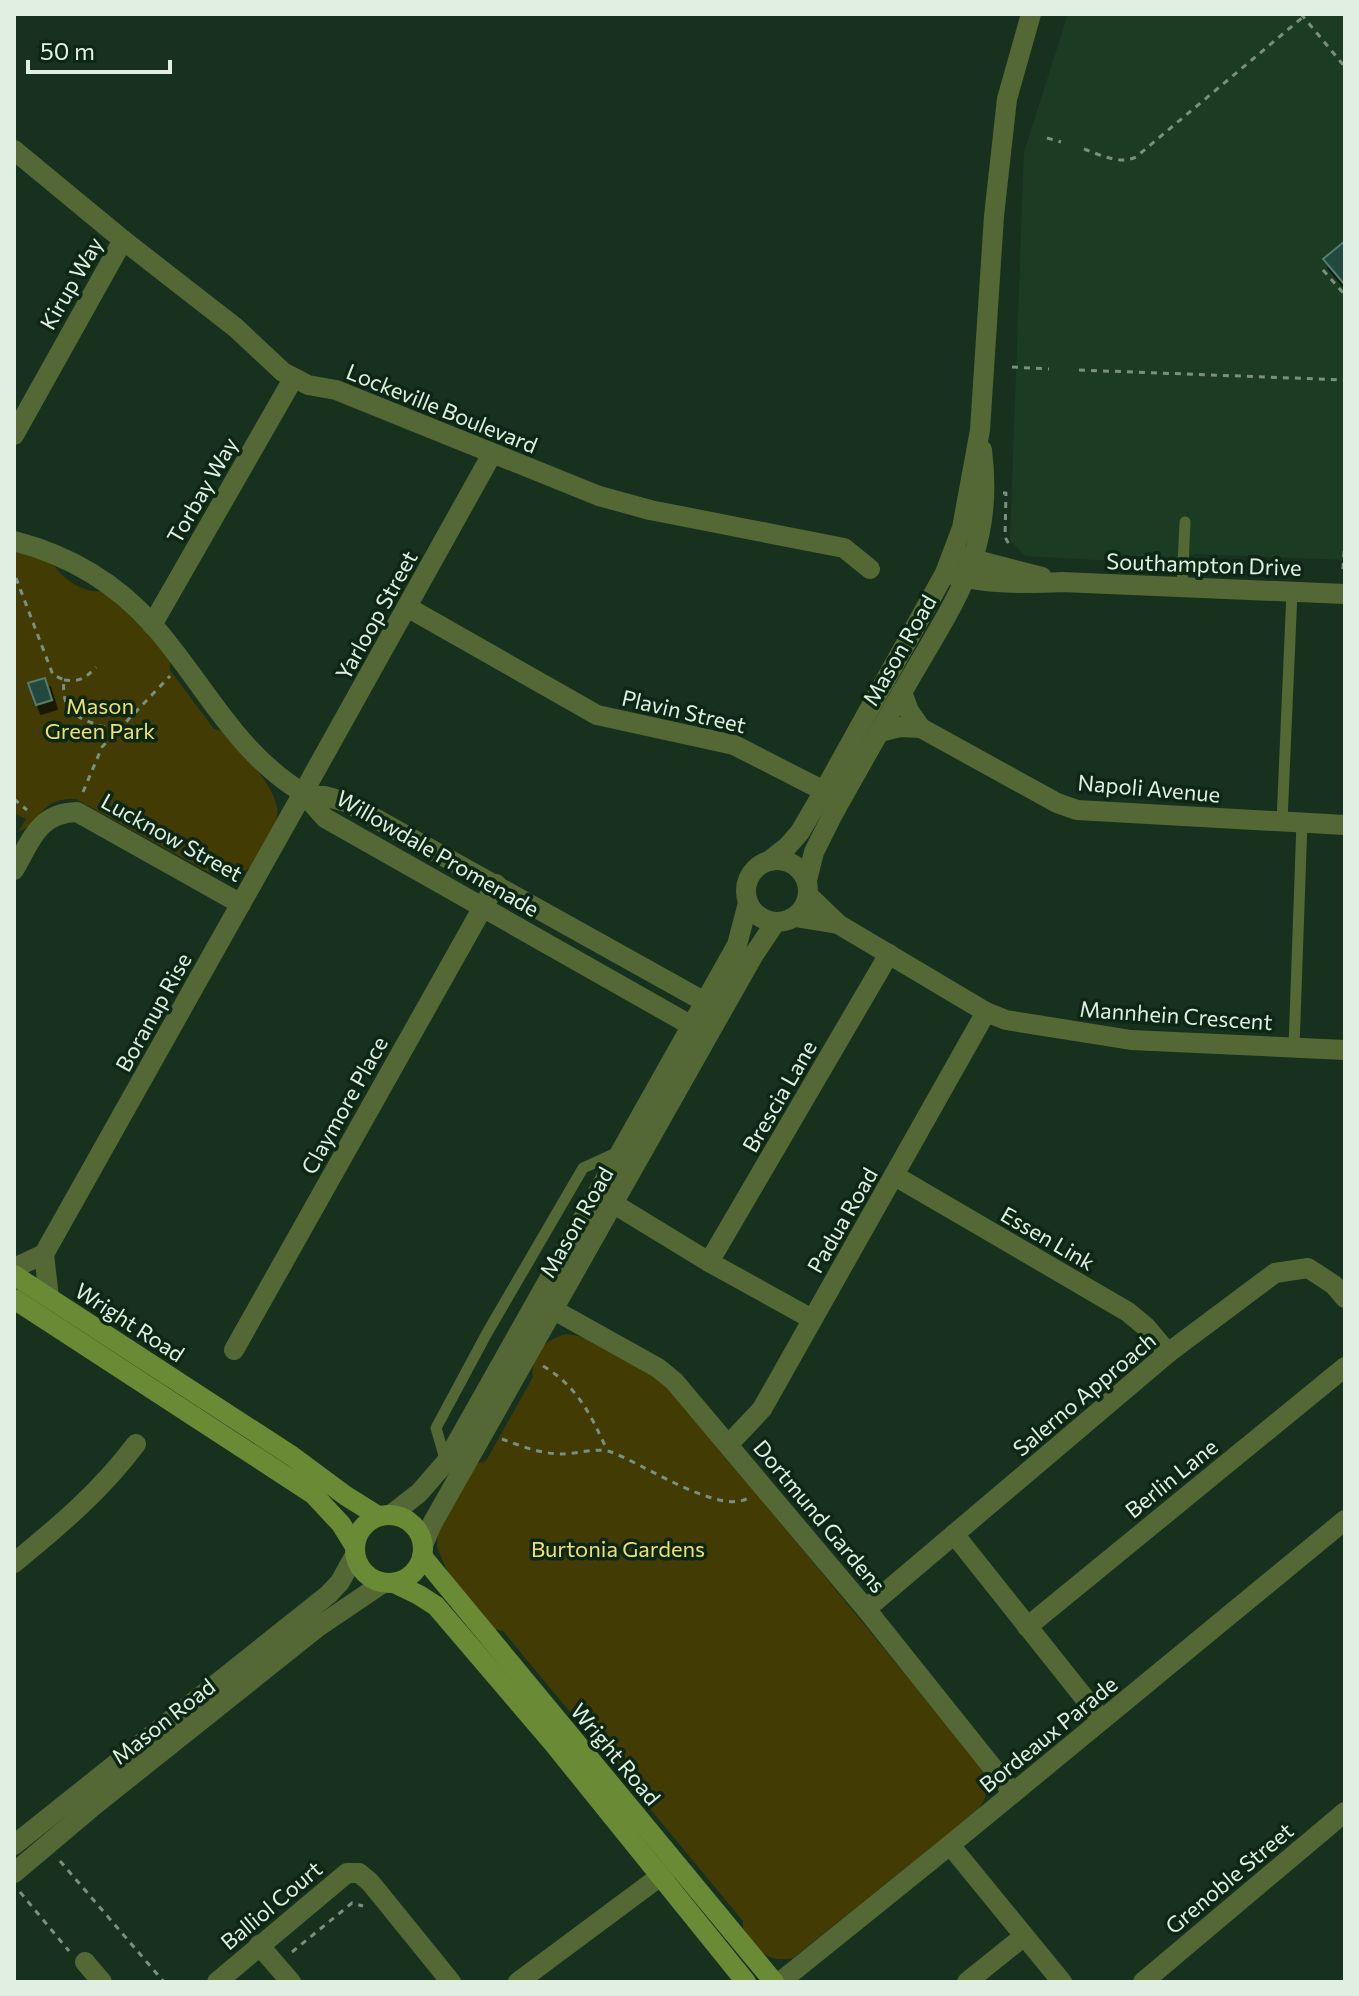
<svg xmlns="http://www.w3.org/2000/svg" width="1359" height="1996" font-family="Commissioner,sans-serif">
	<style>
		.built { fill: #1b3c23 }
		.green { fill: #423c04 }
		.building { fill: #21493e; stroke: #537b6e; stroke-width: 2; filter: url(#shadow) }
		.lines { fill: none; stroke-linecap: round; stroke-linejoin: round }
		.path { stroke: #7b8f7f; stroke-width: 3; stroke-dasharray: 6 6; stroke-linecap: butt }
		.service { stroke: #546835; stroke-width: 11 }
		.minor { stroke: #546835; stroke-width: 20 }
		.tertiary { stroke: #546835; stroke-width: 20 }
		.secondary { stroke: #6b8a35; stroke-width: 20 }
		.labels { text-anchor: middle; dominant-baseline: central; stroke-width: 7; stroke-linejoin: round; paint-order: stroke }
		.street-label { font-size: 22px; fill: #e0efe2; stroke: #0d2714 }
		.park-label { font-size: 22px; fill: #eee166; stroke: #0d2714 }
	</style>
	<defs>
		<filter id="shadow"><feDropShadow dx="5" dy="9" stdDeviation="0" flood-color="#0009"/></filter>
	</defs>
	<rect width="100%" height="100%" fill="#18311e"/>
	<polygon class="built" points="1068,14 1345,14 1345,560 1195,554 1168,564 1025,556 1010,540 1024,152"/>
	<g class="green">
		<path d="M14,549L53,563C60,578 85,594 102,591L130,612L170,661V670L214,729L224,731C240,751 281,790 277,816C274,833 259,851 251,867C237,877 224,876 208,872L76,799C39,797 41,824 18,832L26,819L14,813Z"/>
		<path d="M566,1334L578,1336L590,1341L660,1380L672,1391L983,1769C990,1785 988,1798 976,1812L793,1958C769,1964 758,1949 743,1933V1921L503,1631L491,1628L449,1575L437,1547L438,1531L476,1464L486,1461L533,1377C530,1356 546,1339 566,1334Z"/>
	</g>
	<g class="building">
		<polygon points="1345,241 1345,285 1323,259"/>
		<polygon points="45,678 52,700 36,705 28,683"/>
	</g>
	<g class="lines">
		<g class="path">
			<polyline points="1301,14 1345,67"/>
			<polyline points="1047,138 1061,142"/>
			<path d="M1084,149C1101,155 1119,165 1136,157L1303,17"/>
			<polyline points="1323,270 1345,295"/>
			<polyline points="1012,367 1049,369"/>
			<polyline points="1079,370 1345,380"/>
			<polyline points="1003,493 1006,493 1005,537 1011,548"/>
			<polyline points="1343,569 1345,537"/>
			<path d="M16,578L53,675L64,680C60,719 86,720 117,731"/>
			<path d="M64,680C80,682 86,678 96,667"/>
			<polyline points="83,792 102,747 170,676"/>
			<polyline points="14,799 27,810"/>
			<path d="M543,1366C577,1386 591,1415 607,1450"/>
			<path d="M502,1439C521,1446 541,1454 562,1454C577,1454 597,1447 611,1452C640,1462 720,1516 748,1498"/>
			<polyline points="60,1861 164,1982"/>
			<polyline points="20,1892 69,1951"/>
			<polyline points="292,1952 352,1903 363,1906"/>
		</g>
		<g class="service">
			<polyline points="1182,587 1185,522"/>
			<polyline points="1282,821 1292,592"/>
			<polyline points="1294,1047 1302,822"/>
			<polyline points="446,1462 436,1428 487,1333 583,1168 616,1153"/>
		</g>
		<g class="minor">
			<polyline points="14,150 123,240 236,328 283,372 308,385 336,390 599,496 650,510 844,548 870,569"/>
			<polyline points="14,435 123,240"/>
			<polyline points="492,454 303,793 325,818 692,1026"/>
			<path d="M14,541C68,555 116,583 153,625C204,683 235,752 303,793L44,1254L49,1298"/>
			<polyline points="957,555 1042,577"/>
			<path d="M949,574C987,584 1023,584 1062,582L1345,594"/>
			<polyline points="407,607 597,715 734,745 824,791"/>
			<polyline points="152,625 293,379"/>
			<polyline points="902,692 909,711 921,728 1057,803 1077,810 1345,825"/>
			<polyline points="880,732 900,727 921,728"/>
			<polyline points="308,796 324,796 346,802 705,1002"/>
			<path d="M14,870C31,841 38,813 77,812L241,904"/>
			<polyline points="808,895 838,924 986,1012 1006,1020 1131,1040 1345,1050"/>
			<polyline points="795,917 838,924"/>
			<polyline points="895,1176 1128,1312 1146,1327 1168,1353"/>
			<polyline points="614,1204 709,1262 812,1319"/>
			<polyline points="709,1262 889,954"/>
			<polyline points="14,1268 44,1254"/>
			<polyline points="554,1310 658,1368 674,1381 866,1609 1013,1793"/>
			<polyline points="234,1350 496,884"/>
			<polyline points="729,1444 762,1409 986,1012"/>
			<polyline points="954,1534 1102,1720"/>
			<path d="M14,1563C59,1526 101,1491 136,1444"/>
			<polyline points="866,1609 1168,1353 1275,1273 1308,1268 1334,1285 1345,1298"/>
			<polyline points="1027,1627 1345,1367"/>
			<polyline points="950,1845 1062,1982"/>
			<polyline points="259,1945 291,1982"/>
			<polyline points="85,1962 102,1982"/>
			<polyline points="217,1982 347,1873 359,1873 370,1882 451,1982"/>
			<polyline points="518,1982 674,1866"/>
			<polyline points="780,1982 950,1845 1345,1520"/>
			<polyline points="967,1982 1023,1937"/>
			<polyline points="1143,1982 1345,1812"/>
		</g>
		<g class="tertiary">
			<circle cx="777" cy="891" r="31"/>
			<polyline points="769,861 787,847 800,832 824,791 945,573 962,528 980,430 994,216 1007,99 1031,14"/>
			<path d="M807,880L814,852L832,816C857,771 882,727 908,682C955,600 995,550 982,450"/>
			<polyline points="392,1514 419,1493 446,1462 737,945 748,903"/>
			<polyline points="423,1545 432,1524 753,956 775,923"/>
			<polyline points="14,1845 329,1594 340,1582 355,1555"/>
			<polyline points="14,1873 91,1808 318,1627 383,1583"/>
		</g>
		<g class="secondary">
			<polyline points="14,1275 292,1456 346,1496 378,1516"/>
			<polyline points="14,1299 313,1494 341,1524 354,1545"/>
			<circle cx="389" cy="1549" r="34"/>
			<polyline points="422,1556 774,1982"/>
			<polyline points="394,1583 419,1595 436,1606 553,1743 746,1982"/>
		</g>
	</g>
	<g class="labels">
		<g class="street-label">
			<text transform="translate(71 283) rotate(-60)">Kirup Way</text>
			<text transform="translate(442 408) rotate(22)">Lockeville Boulevard</text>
			<text transform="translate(202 490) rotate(-60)">Torbay Way</text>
			<text transform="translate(1204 564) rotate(2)">Southampton Drive</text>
			<text transform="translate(376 615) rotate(-61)">Yarloop Street</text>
			<text transform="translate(899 650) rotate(-60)">Mason Road</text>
			<text transform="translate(684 711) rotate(13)">Plavin Street</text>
			<text transform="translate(1149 788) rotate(5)">Napoli Avenue</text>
			<text transform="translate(172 837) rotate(29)">Lucknow Street</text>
			<text transform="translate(438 853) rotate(30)">Willowdale Promenade</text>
			<text transform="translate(153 1012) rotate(-61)">Boranup Rise</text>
			<text transform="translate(1176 1015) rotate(4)">Mannhein Crescent</text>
			<text transform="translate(779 1096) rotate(-60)">Brescia Lane</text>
			<text transform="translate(344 1105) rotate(-61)">Claymore Place</text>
			<text transform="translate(842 1220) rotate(-60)">Padua Road</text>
			<text transform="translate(576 1222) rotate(-60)">Mason Road</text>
			<text transform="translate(1048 1238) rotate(30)">Essen Link</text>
			<text transform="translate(130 1322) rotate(33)">Wright Road</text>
			<text transform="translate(1084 1394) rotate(-40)">Salerno Approach</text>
			<text transform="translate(1171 1478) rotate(-39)">Berlin Lane</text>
			<text transform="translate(820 1516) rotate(50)">Dortmund Gardens</text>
			<text transform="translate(163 1721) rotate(-38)">Mason Road</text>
			<text transform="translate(1048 1734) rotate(-39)">Bordeaux Parade</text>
			<text transform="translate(616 1754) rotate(50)">Wright Road</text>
			<text transform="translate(1229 1878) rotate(-40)">Grenoble Street</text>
			<text transform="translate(271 1905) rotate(-40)">Balliol Court</text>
		</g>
		<g class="park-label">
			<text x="100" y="705">Mason<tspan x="100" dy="25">Green Park</tspan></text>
			<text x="618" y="1548">Burtonia Gardens</text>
		</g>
	</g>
	<rect width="1359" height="1996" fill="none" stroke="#e0efe2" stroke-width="32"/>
	<path d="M28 60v12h142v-12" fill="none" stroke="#e0efe2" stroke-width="4"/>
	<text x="40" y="60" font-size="24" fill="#e0efe2" stroke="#0d2714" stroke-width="6" paint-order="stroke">50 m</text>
</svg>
